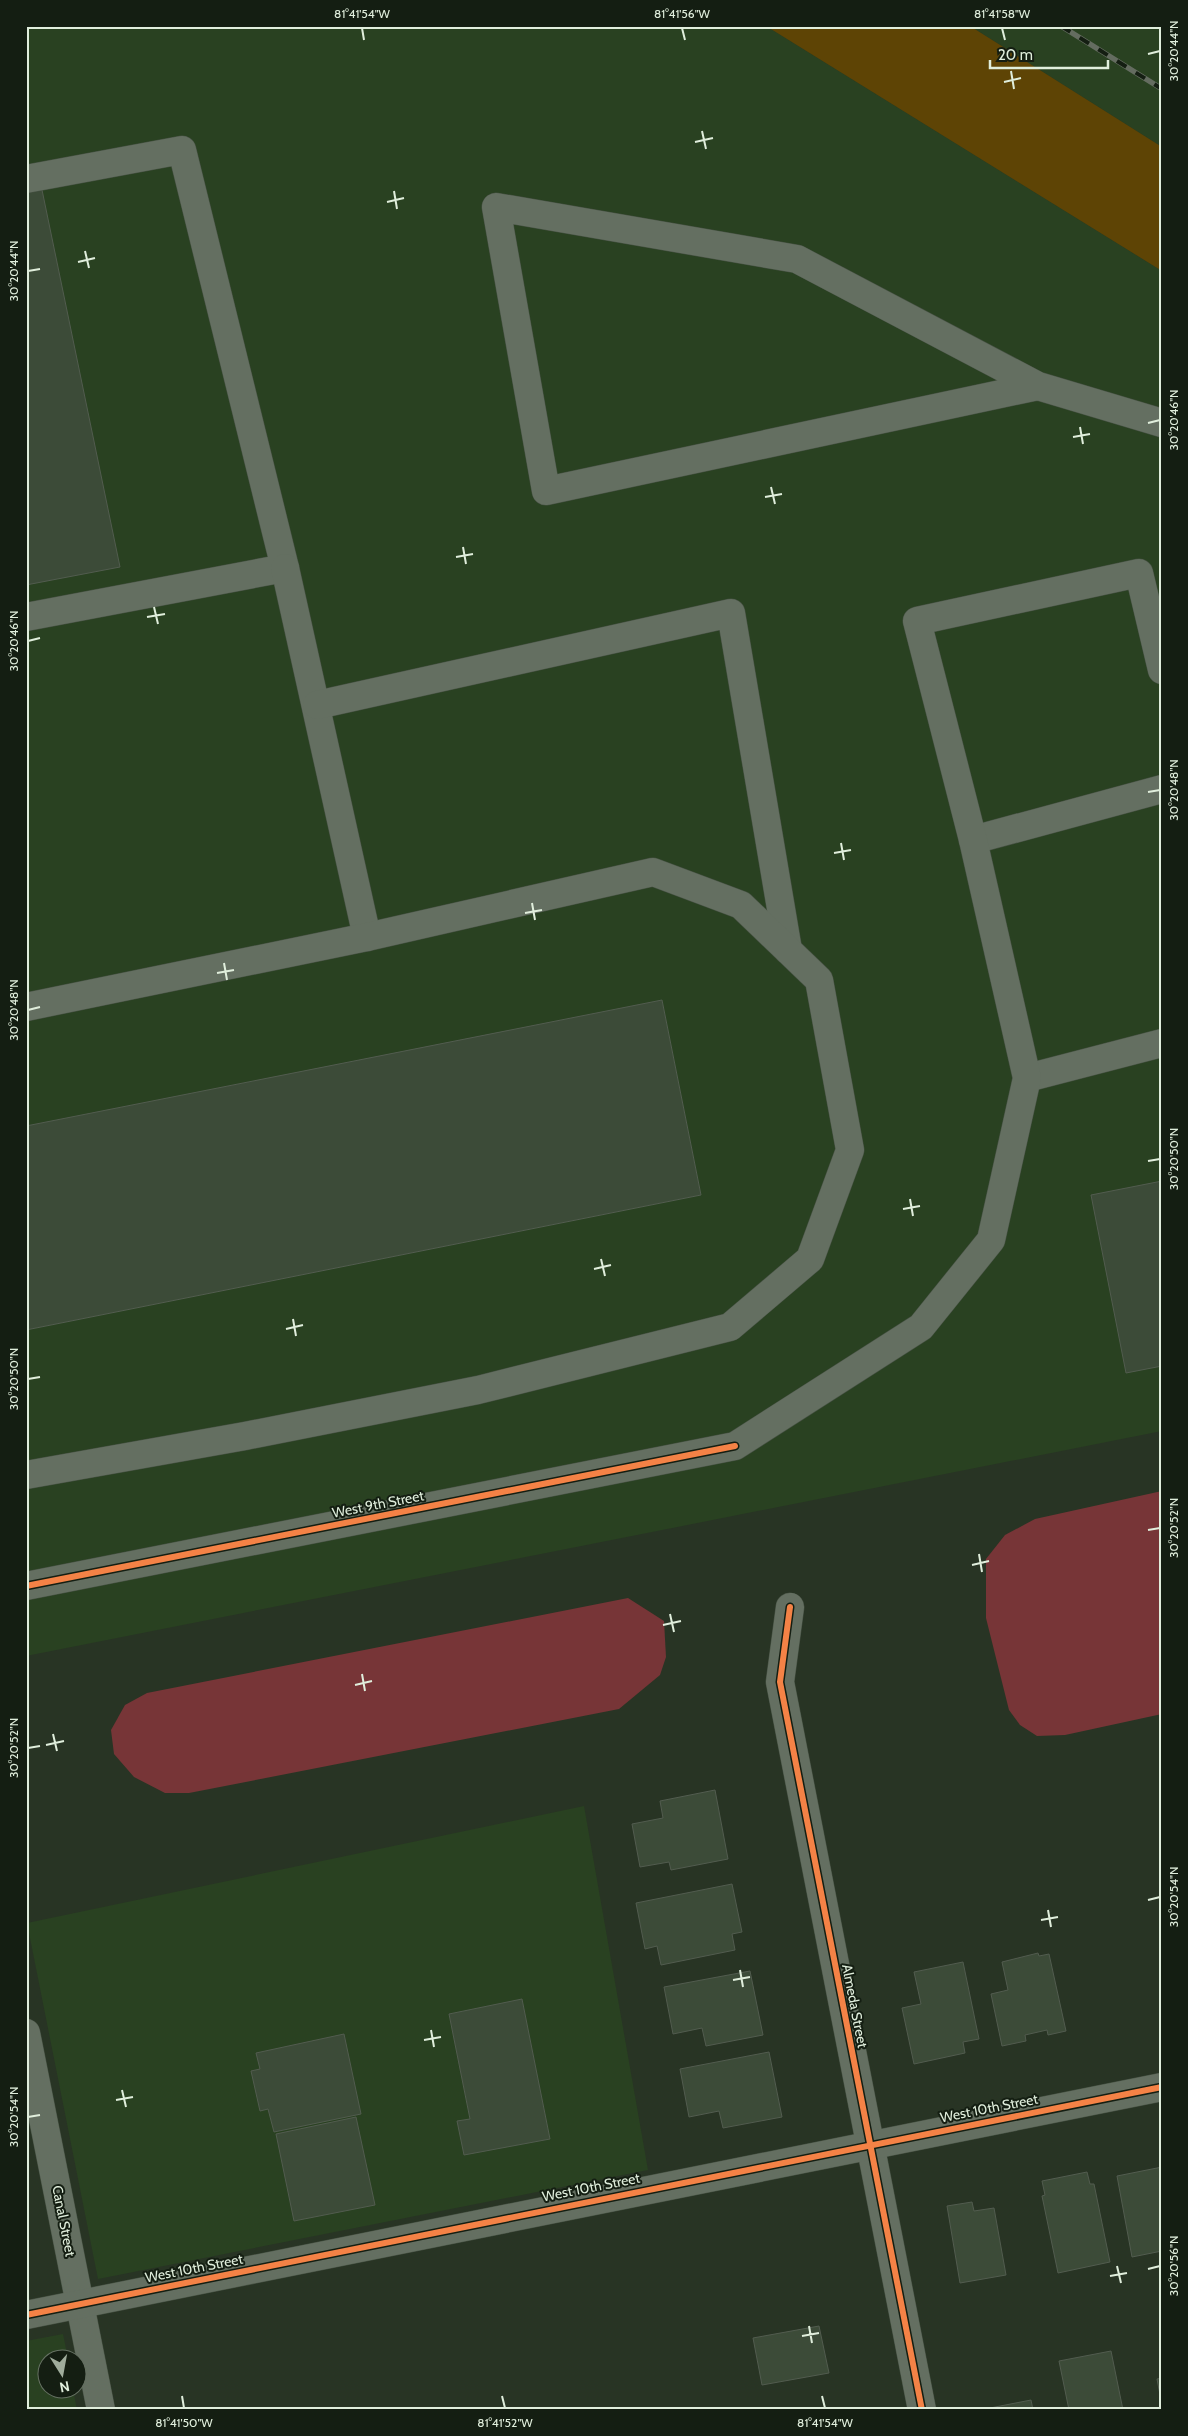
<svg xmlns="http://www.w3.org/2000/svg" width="1188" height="2436" font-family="Cabin,sans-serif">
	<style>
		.built { fill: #294121 }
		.green { fill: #5e4405 }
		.water { fill: #773537 }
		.building { fill: #3c4b38; stroke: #525c4f }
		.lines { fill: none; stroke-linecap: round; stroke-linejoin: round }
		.minor-casing { stroke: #465143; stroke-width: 29 }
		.minor { stroke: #646f61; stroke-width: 28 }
		.rail-casing { stroke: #646c60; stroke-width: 5.5 }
		.rail { stroke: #141e12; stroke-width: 4; stroke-dasharray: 11; stroke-linecap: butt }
		.cycleway-casing { stroke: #141e12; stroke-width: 9 }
		.cycleway { stroke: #f48246; stroke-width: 6 }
		.ticks { fill: none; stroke: #e0eedc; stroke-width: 2 }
		.labels { text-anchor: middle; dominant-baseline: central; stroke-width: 4; stroke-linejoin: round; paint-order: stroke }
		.street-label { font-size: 14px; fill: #e0eedc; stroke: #141e12 }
		.neatline { fill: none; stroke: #e0eedc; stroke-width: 2 }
		.ticks-label { font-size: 12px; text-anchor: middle; fill: #e0eedc }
	</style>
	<rect width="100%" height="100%" fill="#283424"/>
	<g class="built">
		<polygon points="26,26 766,26 1162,271 1162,1431 26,1656"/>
		<polygon points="970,26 1162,26 1162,147"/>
		<polygon points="584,1806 648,2170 98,2279 27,1923"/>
		<polygon points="63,2334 68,2358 48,2358 48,2388 73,2389 77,2410 26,2410 26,2341"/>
	</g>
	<polygon class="green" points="766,26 970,26 1162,147 1162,271"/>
	<g class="water">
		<polygon points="1162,1491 1162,1714 1065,1735 1037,1736 1020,1725 1009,1710 986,1618 986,1559 1005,1535 1035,1519"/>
		<polygon points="628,1598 664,1621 666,1657 660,1675 619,1709 189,1793 165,1793 134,1777 114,1754 111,1730 125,1705 147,1693"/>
	</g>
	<g class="building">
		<polygon points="41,185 120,567 26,585 26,188"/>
		<polygon points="662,1000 701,1195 26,1330 26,1126"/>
		<polygon points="1162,1181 1162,1366 1126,1373 1091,1195"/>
		<polygon points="715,1790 728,1859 671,1870 669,1862 640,1867 632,1824 663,1818 660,1801"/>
		<polygon points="732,1884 742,1932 732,1934 735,1950 661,1965 657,1946 645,1949 636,1903"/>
		<polygon points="1038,1953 1039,1956 1049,1954 1066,2031 1048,2035 1047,2030 1025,2035 1026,2041 1002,2046 991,1994 1008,1990 1002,1962"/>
		<polygon points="963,1962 979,2039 963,2042 965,2053 914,2064 902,2008 921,2004 914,1972"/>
		<polygon points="750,1971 763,2035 706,2046 702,2028 673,2034 664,1987"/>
		<polygon points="522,1999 550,2139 464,2155 457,2121 470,2119 449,2014"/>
		<polygon points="344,2034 361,2114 274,2132 268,2109 260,2111 251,2071 260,2069 256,2053"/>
		<polygon points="769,2052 782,2117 723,2128 719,2111 689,2117 680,2069"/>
		<polygon points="356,2117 375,2205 294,2221 276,2134"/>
		<polygon points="1162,2167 1162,2251 1132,2257 1117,2176"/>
		<polygon points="1087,2172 1090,2184 1094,2184 1110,2262 1058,2273 1042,2196 1045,2195 1042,2181"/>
		<polygon points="972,2202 974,2211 994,2208 1006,2275 960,2283 947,2206"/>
		<polygon points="819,2326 829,2373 762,2385 753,2338"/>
		<polygon points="1111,2351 1123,2410 1069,2410 1059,2361"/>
		<polygon points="1162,2378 1162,2405 1157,2379"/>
		<polygon points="1031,2400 1033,2410 985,2410 985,2409"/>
	</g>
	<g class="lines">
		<g class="minor-casing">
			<g id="minor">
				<polyline points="26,179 182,150 285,568 26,617"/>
				<polyline points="1038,386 797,259 496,207 546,491 1038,386 1162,423"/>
				<polyline points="285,568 367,937"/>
				<polyline points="317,705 731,613 788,950"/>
				<polyline points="973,840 1162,789"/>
				<polyline points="26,1007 367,937 653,872 741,905 819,980 850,1150 810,1259 730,1327 478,1390 245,1436 26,1475"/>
				<polyline points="1027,1078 1162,1043"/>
				<polyline points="26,1586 735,1446 921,1327 991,1240 1027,1078 973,840 917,621 1139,573 1162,670"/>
				<polyline points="790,1607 780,1682 922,2410"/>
				<polyline points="26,2033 101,2410"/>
				<polyline points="26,2315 1162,2087"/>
			</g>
		</g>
		<use href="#minor" class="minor"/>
		<g class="rail-casing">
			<polyline id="rail" points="1061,26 1162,89"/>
		</g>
		<use href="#rail" class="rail"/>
		<g class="cycleway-casing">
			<g id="cycleway">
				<polyline points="26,1586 735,1446"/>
				<polyline points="790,1607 780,1682 922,2410"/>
				<polyline points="26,2315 1162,2087"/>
			</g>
		</g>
		<use href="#cycleway" class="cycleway"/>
	</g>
	<path class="ticks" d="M362,28L364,40M682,28L685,40M1002,28L1005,40M1148,54L1160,51M1011,71L1014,89M1004,82L1021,78M702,131L706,149M695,142L713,138M394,191L397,209M387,202L404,198M85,251L89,268M78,262L95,258M28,271L40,269M1148,423L1160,420M1080,427L1083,444M1073,437L1090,434M771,487L775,504M765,497L782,494M463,547L466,564M456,557L473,554M154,607L158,624M147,617L165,614M28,641L40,638M1148,792L1160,790M841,843L844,860M834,853L851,850M532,903L535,920M525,913L542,910M224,963L227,980M217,973L234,970M28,1010L40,1007M1148,1161L1160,1159M910,1199L913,1216M903,1209L920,1206M601,1259L605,1276M594,1269L611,1265M293,1319L296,1336M286,1329L303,1325M28,1379L40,1377M1148,1530L1160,1528M979,1554L982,1572M972,1565L989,1561M670,1614L674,1632M663,1625L681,1621M362,1674L365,1691M355,1685L372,1681M53,1734L57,1751M46,1745L64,1741M28,1748L40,1746M1148,1900L1160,1897M1048,1910L1051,1927M1041,1920L1058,1917M740,1970L743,1987M733,1980L750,1977M431,2030L434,2047M424,2040L441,2037M122,2090L126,2107M116,2100L133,2097M28,2117L40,2115M1117,2266L1121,2283M1148,2269L1160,2266M1110,2276L1127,2273M809,2326L812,2343M802,2336L819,2333M182,2396L184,2408M502,2396L505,2408M822,2396L825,2408"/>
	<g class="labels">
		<g class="street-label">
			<text transform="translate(378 1504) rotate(-11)">West 9th Street</text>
			<text transform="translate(855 2006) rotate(79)">Almeda Street</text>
			<text transform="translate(989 2108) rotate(-11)">West 10th Street</text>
			<text transform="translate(591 2187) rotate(-11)">West 10th Street</text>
			<text transform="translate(64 2221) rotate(79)">Canal Street</text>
			<text transform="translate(194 2268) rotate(-11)">West 10th Street</text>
		</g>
	</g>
	<rect width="1188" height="2436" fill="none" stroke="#141e12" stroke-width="55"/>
	<g transform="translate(62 2374) rotate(169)"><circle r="24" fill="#141e12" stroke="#667163"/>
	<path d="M0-4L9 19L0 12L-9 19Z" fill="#a0ad9c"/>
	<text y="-8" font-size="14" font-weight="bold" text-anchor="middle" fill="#e0eedc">N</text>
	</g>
	<path d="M990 60v8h118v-8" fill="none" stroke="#e0eedc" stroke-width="2.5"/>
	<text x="998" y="60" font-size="15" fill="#e0eedc" stroke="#141e12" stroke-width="4" paint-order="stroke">20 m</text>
	<rect x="28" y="28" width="1132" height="2380" class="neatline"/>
	<g class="ticks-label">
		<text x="362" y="18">81°41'54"W</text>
		<text x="682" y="18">81°41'56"W</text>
		<text x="1002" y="18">81°41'58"W</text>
		<text transform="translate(1174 51) rotate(-90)" y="4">30°20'44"N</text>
		<text transform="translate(14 271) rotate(-90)" y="4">30°20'44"N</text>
		<text transform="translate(1174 420) rotate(-90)" y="4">30°20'46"N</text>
		<text transform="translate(14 641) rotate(-90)" y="4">30°20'46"N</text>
		<text transform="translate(1174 790) rotate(-90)" y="4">30°20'48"N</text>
		<text transform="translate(14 1010) rotate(-90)" y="4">30°20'48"N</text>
		<text transform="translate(1174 1159) rotate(-90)" y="4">30°20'50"N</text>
		<text transform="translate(14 1379) rotate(-90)" y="4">30°20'50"N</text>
		<text transform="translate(1174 1528) rotate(-90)" y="4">30°20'52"N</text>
		<text transform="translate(14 1748) rotate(-90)" y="4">30°20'52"N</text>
		<text transform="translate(1174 1897) rotate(-90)" y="4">30°20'54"N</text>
		<text transform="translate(14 2117) rotate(-90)" y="4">30°20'54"N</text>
		<text transform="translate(1174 2266) rotate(-90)" y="4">30°20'56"N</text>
		<text x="184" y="2427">81°41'50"W</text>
		<text x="505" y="2427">81°41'52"W</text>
		<text x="825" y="2427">81°41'54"W</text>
	</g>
</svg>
